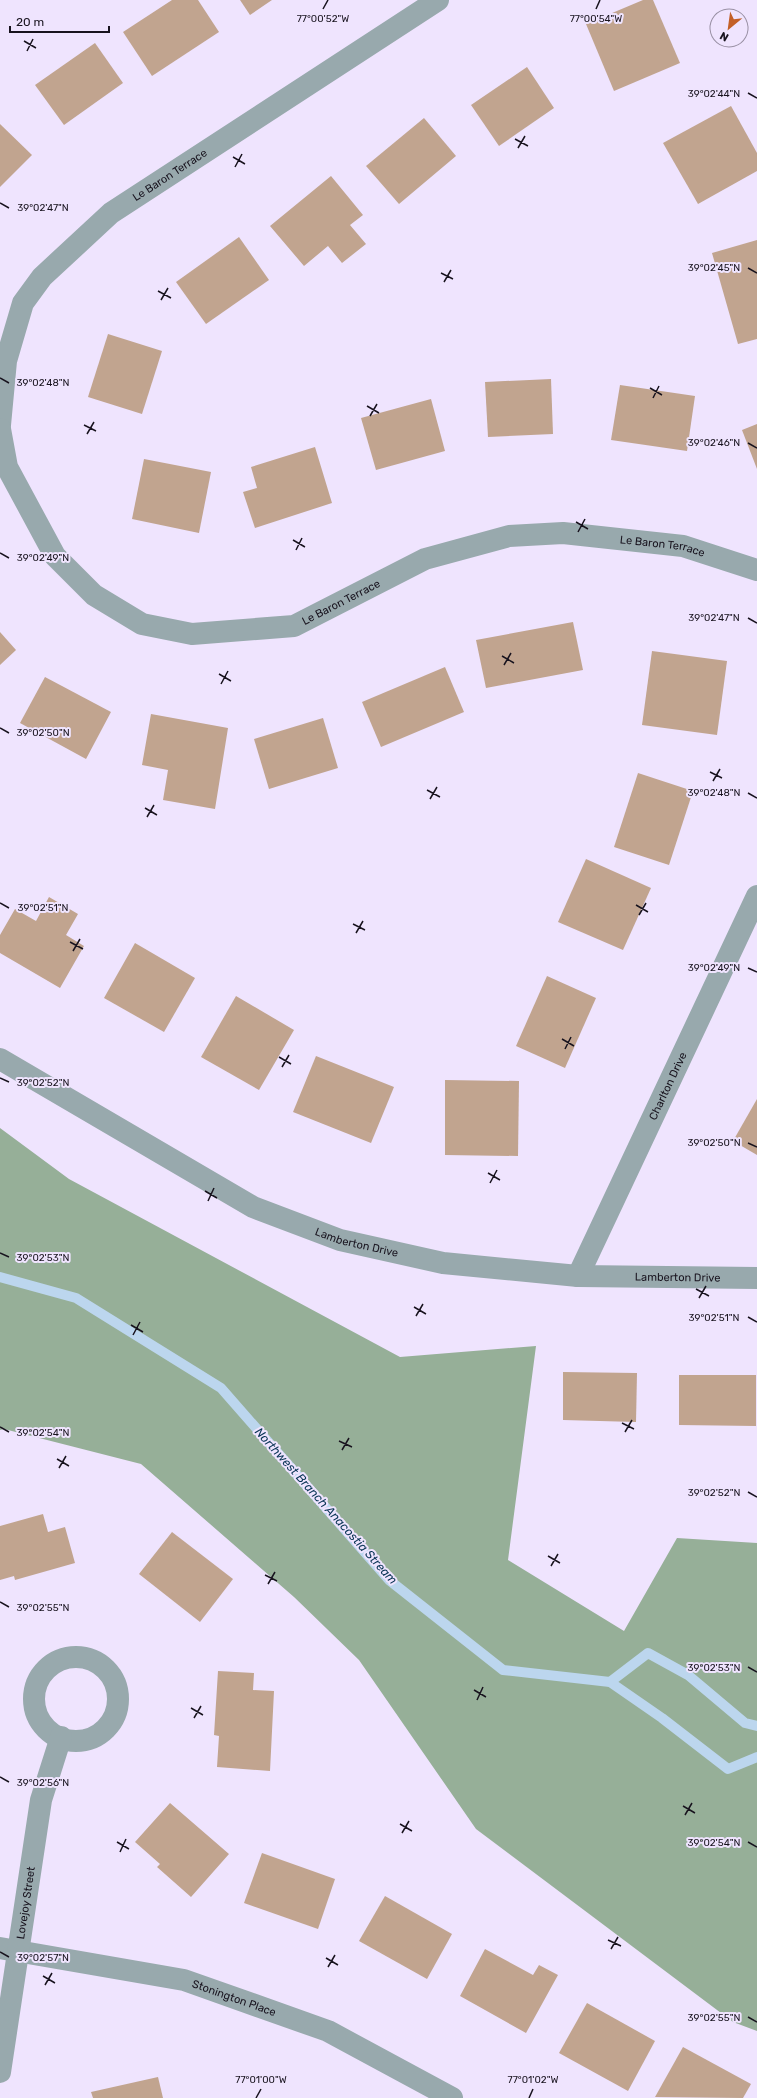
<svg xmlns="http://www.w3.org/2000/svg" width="757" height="2098" font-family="Rubik,sans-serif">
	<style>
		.forest { fill: #96af98 }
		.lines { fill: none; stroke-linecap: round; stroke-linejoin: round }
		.stream { stroke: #bcd6ee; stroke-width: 10 }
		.building { fill: #c1a48f }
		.minor { stroke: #98a9ad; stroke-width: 22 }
		.tertiary { stroke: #98a9ad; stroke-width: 22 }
		.ticks { fill: none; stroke: #18131e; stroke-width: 1.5 }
		.labels { text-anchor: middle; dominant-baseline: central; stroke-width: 4; stroke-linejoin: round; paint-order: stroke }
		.street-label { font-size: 11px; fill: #18131e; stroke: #efe4fe }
		.water-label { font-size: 12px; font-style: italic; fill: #063253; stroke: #efe4fe }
		.ticks-label { font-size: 10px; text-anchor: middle; fill: #18131e; stroke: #efe4fe; stroke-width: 4; stroke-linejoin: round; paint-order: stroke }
	</style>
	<rect width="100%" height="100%" fill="#efe4fe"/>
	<polygon class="forest" points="0,1128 69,1179 400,1357 536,1346 508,1560 624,1631 677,1538 757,1543 757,2031 733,2022 476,1829 359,1660 294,1597 141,1464 4,1429 0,1430"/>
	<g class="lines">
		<g class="stream">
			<polyline points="0,1277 76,1298 221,1388 389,1580 503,1670 610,1682 662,1718 728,1769 757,1757"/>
			<polyline points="610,1682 648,1653 688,1675 745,1723 757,1726"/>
		</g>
	</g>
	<g class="building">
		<polygon points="172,0 198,0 219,32 152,76 123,32"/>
		<polygon points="240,0 272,0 250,15"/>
		<polygon points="643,0 653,0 680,63 614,91 586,24"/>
		<polygon points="95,43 123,83 64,125 35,85"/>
		<polygon points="527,67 554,108 499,146 471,105"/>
		<polygon points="731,106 757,153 757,171 698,204 663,143"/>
		<polygon points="424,118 456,156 399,204 366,166"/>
		<polygon points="0,124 32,155 0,187"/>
		<polygon points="331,176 363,215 350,225 366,244 342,263 328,246 304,266 270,226"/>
		<polygon points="239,237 269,280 206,324 176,282"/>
		<polygon points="757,240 757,339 738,344 712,253"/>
		<polygon points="108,334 162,351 142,414 88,397"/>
		<polygon points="551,379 553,434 488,437 485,382"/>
		<polygon points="620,385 695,396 687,451 611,440"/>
		<polygon points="431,399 445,451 376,470 361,418"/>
		<polygon points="757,424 757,469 742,430"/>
		<polygon points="315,447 332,503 255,528 243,492 257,488 251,467"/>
		<polygon points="144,459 211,472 199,533 132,519"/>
		<polygon points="573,622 583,670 486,688 476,640"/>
		<polygon points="0,632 16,650 0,665"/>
		<polygon points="652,651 727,661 717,735 642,725"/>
		<polygon points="445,667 464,712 381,747 362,702"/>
		<polygon points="45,677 111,712 86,759 20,723"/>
		<polygon points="151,714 228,728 215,809 163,800 168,770 142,765"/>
		<polygon points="323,718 338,768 269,789 254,739"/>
		<polygon points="638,773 693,791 669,865 614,847"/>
		<polygon points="586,859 651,888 623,950 558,922"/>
		<polygon points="49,897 78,914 66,935 84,946 60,988 0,953 0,935 15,909 36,921"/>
		<polygon points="135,943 195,978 164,1032 104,998"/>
		<polygon points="547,976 596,998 565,1068 516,1046"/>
		<polygon points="236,996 294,1030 259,1090 201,1057"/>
		<polygon points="316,1056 394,1087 371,1143 293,1112"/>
		<polygon points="445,1080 519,1081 518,1156 445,1155"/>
		<polygon points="757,1099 757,1155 733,1141"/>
		<polygon points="563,1372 637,1373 636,1422 563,1420"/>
		<polygon points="679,1375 756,1375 756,1426 679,1425"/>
		<polygon points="43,1514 48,1532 65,1527 75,1563 15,1580 14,1576 0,1580 0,1526"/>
		<polygon points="172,1532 233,1579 200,1622 139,1574"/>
		<polygon points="218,1671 254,1673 253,1690 274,1691 270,1771 217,1767 219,1736 214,1735"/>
		<polygon points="170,1803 229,1854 191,1897 157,1867 160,1864 135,1842"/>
		<polygon points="262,1853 335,1879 318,1929 244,1903"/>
		<polygon points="385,1896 452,1934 427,1979 359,1941"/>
		<polygon points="485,1949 533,1975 539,1965 558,1975 526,2033 460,1996"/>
		<polygon points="587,2003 655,2041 628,2091 559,2053"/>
		<polygon points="683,2047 751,2084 743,2098 655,2097"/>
		<polygon points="158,2077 163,2098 93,2098 91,2092"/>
	</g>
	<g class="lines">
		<g class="minor">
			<path id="s1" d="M0,425L6,361L23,303L42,277L111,213L438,0"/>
			<path id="s2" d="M0,429L7,467L55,556L94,595L142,624L192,634L294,626L425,559L509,536L563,533L683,546L757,570"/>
			<path id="s3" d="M578,1276L757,896"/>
			<circle cx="76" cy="1699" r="42"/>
			<path id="s4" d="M0,1948L184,1980L328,2031L452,2098"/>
			<path id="s5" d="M0,2072L41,1800L61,1737"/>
		</g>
		<path class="tertiary" id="s6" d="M0,1059L253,1207L340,1240L443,1263L578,1276L757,1278"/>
	</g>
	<path class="ticks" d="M323,9L328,0M596,9L600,0M24,41L36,48M27,51L33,39M748,93L757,98M515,139L528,146M518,148L525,136M233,157L245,164M235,167L242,154M0,203L9,208M748,268L757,273M441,273L453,279M444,282L451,270M158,291L171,298M161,300L168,288M0,378L9,383M650,388L662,395M653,398L659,386M367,406L379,413M370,416L377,404M84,425L96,431M87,434L94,422M748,443L757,448M576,522L588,529M578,532L585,519M293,540L305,547M296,550L302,538M0,553L9,558M748,618L757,623M502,656L514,663M504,665L511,653M219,674L231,681M221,684L228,671M0,728L9,733M710,772L722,778M713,781L720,769M427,790L440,797M748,793L757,798M430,799L437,787M145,808L157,815M147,817L154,805M0,903L9,908M636,905L648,912M639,915L646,903M353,924L365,930M356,933L363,921M70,942L83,949M73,951L80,939M748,968L757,972M562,1039L574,1046M565,1049L571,1037M279,1057L291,1064M282,1067L289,1055M0,1078L9,1082M748,1143L757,1147M488,1173L500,1180M490,1183L497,1170M205,1191L217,1198M208,1201L214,1188M0,1253L9,1257M696,1289L709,1296M699,1298L706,1286M414,1307L426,1314M416,1316L423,1304M748,1317L757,1322M131,1325L143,1332M133,1335L140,1322M622,1423L634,1429M0,1427L9,1432M625,1432L632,1420M339,1441L352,1447M342,1450L349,1438M57,1459L69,1466M59,1468L66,1456M748,1492L757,1497M548,1556L560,1563M551,1566L558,1554M265,1575L277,1581M268,1584L275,1572M0,1602L9,1607M748,1667L757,1672M474,1690L486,1697M477,1700L483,1687M191,1708L203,1715M194,1718L201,1706M0,1777L9,1782M683,1806L695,1813M685,1815L692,1803M400,1824L412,1831M402,1833L409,1821M117,1842L129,1849M748,1842L757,1847M120,1852L126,1839M608,1940L621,1946M611,1949L618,1937M0,1952L9,1957M326,1958L338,1965M328,1967L335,1955M43,1976L55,1983M45,1985L52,1973M748,2017L757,2022M256,2098L261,2089M529,2098L533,2089"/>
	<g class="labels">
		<g class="street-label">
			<text stroke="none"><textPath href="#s1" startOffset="321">Le Baron Terrace</textPath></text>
			<text stroke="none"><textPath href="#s2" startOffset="793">Le Baron Terrace</textPath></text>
			<text stroke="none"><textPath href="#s2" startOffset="457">Le Baron Terrace</textPath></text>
			<text stroke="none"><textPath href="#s3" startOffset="210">Charlton Drive</textPath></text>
			<text stroke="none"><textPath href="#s6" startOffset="403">Lamberton Drive</textPath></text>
			<text stroke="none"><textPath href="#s6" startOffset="727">Lamberton Drive</textPath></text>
			<text stroke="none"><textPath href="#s5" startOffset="171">Lovejoy Street</textPath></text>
			<text stroke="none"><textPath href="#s4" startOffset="240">Stonington Place</textPath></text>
		</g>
		<g class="water-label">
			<text transform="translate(326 1506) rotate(48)">Northwest Branch Anacostia Stream</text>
		</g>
	</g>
	<g class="ticks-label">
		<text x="323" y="22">77°00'52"W</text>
		<text x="596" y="22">77°00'54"W</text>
		<text x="714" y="97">39°02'44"N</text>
		<text x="43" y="211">39°02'47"N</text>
		<text x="714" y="271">39°02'45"N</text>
		<text x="43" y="386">39°02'48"N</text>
		<text x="714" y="446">39°02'46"N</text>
		<text x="43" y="561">39°02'49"N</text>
		<text x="714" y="621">39°02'47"N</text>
		<text x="43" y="736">39°02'50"N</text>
		<text x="714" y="796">39°02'48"N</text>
		<text x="43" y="911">39°02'51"N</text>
		<text x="714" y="971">39°02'49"N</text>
		<text x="43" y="1086">39°02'52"N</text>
		<text x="714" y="1146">39°02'50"N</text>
		<text x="43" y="1261">39°02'53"N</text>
		<text x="714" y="1321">39°02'51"N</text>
		<text x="43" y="1436">39°02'54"N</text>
		<text x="714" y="1496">39°02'52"N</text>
		<text x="43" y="1611">39°02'55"N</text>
		<text x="714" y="1671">39°02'53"N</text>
		<text x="43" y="1786">39°02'56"N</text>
		<text x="714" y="1846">39°02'54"N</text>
		<text x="43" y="1961">39°02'57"N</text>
		<text x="714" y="2021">39°02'55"N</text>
		<text x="261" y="2083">77°01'00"W</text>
		<text x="533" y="2083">77°01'02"W</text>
	</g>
	<g transform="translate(729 28) rotate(209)"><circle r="19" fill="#efe4fe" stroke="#9990a4"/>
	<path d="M0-3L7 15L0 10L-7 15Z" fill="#c36027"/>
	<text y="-6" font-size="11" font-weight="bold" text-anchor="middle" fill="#18131e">N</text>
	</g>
	<path d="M10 26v6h99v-6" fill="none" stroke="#18131e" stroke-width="2"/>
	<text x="16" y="26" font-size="12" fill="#18131e" stroke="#efe4fe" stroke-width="3" paint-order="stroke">20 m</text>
</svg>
